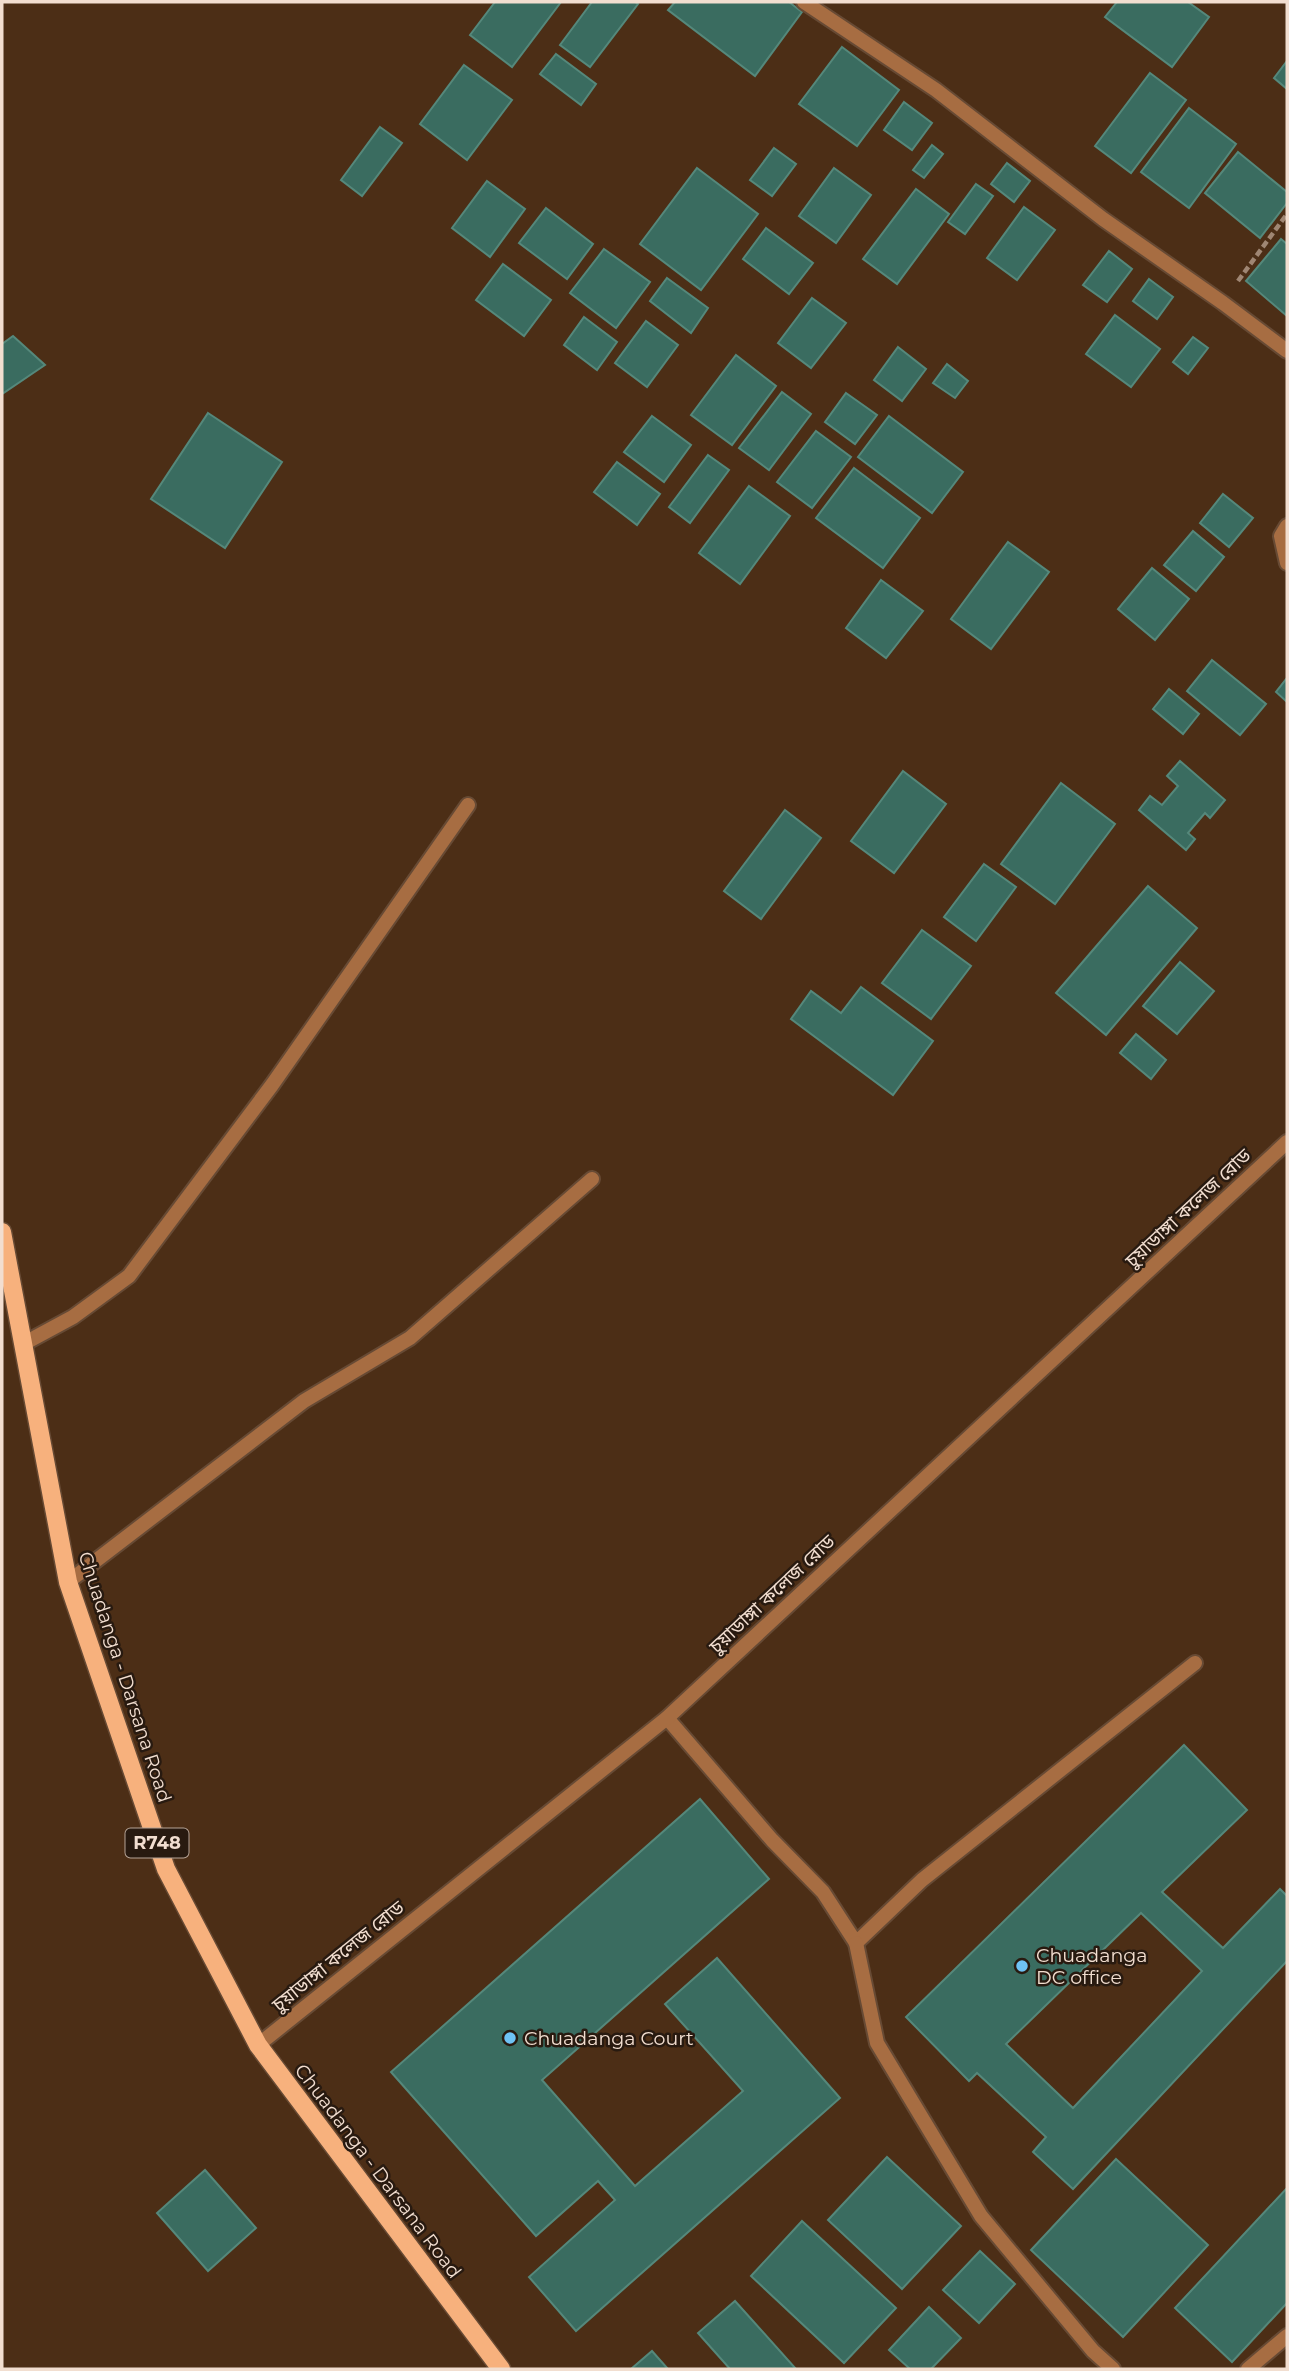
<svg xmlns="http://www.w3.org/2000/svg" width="1289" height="2371" font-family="Montserrat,'Noto Sans Bengali',sans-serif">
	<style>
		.building { fill: #3a6c60; stroke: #55887b; stroke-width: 2; fill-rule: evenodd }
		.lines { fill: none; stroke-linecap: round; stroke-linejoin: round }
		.minor-casing { stroke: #674a34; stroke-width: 18 }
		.primary-casing { stroke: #674a34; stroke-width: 21 }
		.path { stroke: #9f8673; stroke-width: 4.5; stroke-dasharray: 7 3.5; stroke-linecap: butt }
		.minor { stroke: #a76d42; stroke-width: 14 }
		.primary { stroke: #f7b17d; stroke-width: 18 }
		.poi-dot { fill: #6fc2f4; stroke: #281a10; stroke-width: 2.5 }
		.labels { text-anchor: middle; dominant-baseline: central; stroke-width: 5; stroke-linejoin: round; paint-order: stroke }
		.shield { fill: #281a10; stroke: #b5a396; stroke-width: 2 }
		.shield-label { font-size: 18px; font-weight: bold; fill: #f2ded0 }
		.street-label { font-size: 19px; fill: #f2ded0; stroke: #281a10 }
		.poi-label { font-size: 19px; fill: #f2ded0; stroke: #281a10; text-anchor: start }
	</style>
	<rect width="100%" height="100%" fill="#4c2e16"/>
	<g class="building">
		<polygon points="495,2 561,2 512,67 470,35"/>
		<polygon points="592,2 635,2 638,4 590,67 560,45"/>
		<polygon points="675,2 789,2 802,12 755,76 668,10"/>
		<polygon points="1117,2 1188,2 1209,17 1172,67 1105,17"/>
		<polygon points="842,47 899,90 857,146 799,104"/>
		<polygon points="556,54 596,84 581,105 540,74"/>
		<polygon points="1287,61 1287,89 1274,78"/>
		<polygon points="464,65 512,100 467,160 420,124"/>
		<polygon points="1150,73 1186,100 1131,173 1095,146"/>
		<polygon points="904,102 932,123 912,150 884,130"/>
		<polygon points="1189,108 1236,144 1189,208 1141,172"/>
		<polygon points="380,127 402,143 362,196 341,180"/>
		<polygon points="932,145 943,154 924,178 913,170"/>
		<polygon points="774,148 796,164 772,196 750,180"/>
		<polygon points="1238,152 1287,192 1287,203 1260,238 1205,193"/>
		<polygon points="1007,163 1030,181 1014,202 991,184"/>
		<polygon points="697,168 758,214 701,290 640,244"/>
		<polygon points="834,168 871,195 836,243 799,216"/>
		<polygon points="487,181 525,209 490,257 452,228"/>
		<polygon points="976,184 993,196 965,234 948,222"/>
		<polygon points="916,189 949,214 897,284 863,259"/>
		<polygon points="1024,207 1055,230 1017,280 987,258"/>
		<polygon points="546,208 593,244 567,279 519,243"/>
		<polygon points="766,228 813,263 789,294 743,259"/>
		<polygon points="1281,239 1287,244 1287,316 1246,281"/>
		<polygon points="604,249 650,282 616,328 570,293"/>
		<polygon points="1109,251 1132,269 1107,302 1083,285"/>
		<polygon points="503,264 551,300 524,336 476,300"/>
		<polygon points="667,278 708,308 691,333 650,301"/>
		<polygon points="1149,279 1173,297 1157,319 1133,301"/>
		<polygon points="812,298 846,323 811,368 778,343"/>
		<polygon points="1115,315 1160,349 1131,387 1086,354"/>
		<polygon points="584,317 617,342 597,370 564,345"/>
		<polygon points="646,321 678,345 647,387 615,363"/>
		<polygon points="13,336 45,365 2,394 2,344"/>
		<polygon points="1193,337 1208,348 1188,374 1173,362"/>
		<polygon points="898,347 926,369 902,401 874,380"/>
		<polygon points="736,355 776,386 732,445 691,415"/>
		<polygon points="947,364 968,381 955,398 933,383"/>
		<polygon points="782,392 811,414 769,470 739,448"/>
		<polygon points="846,393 877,415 855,444 825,422"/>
		<polygon points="208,413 282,462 225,548 151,499"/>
		<polygon points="652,416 691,445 664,482 624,452"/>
		<polygon points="889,416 963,472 932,513 858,457"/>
		<polygon points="816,431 851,457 812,508 777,482"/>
		<polygon points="708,455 729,470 690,523 669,507"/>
		<polygon points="617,462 660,494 637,525 594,492"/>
		<polygon points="854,468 920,518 883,568 816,518"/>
		<polygon points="749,486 790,516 740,584 699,553"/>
		<polygon points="1223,494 1253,518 1229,547 1200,523"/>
		<polygon points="1193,531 1224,557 1196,591 1164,565"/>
		<polygon points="1008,542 1049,572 991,649 951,619"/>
		<polygon points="1152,568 1189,599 1155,640 1118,609"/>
		<polygon points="881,580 923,611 886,658 846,628"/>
		<polygon points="1212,660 1266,704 1240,735 1187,691"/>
		<polygon points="1287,678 1287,702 1276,692"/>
		<polygon points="1169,689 1199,714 1183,734 1153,709"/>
		<polygon points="1180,761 1225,800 1210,818 1205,813 1188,833 1195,839 1186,850 1139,810 1150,796 1162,805 1178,786 1167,776"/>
		<polygon points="903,771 946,804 894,873 851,841"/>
		<polygon points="1061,783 1115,824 1055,904 1001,864"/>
		<polygon points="785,810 821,838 761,919 724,891"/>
		<polygon points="984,864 1016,887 976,941 944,917"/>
		<polygon points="1148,886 1197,928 1106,1035 1056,993"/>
		<polygon points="922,930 971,966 931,1019 882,983"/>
		<polygon points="1180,962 1214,991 1177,1034 1143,1006"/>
		<polygon points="861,987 933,1041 893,1095 791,1019 811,991 841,1013"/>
		<polygon points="1136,1034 1166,1060 1151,1079 1120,1053"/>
		<path d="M1184,1745L1247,1810L1162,1892L1223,1948L1280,1889L1287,1896V1961L1073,2189L1033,2152L1046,2137L977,2073L969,2081L906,2017ZM1141,1913L1202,1971L1073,2108L1006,2044Z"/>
		<polygon points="700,1799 769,1879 542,2080 635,2186 743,2091 665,2004 717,1958 840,2098 576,2331 529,2277 615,2200 598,2181 536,2236 391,2072"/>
		<polygon points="887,2157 961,2226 902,2289 828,2220"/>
		<polygon points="1116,2159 1208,2245 1123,2337 1031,2250"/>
		<polygon points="205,2170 256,2228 208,2271 157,2213"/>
		<polygon points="1287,2188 1287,2303 1232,2362 1175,2308"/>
		<polygon points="802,2221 896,2308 844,2363 751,2276"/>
		<polygon points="980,2251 1015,2284 979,2323 943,2290"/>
		<polygon points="735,2301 796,2369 730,2369 698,2333"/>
		<polygon points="929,2307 961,2338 931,2369 910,2369 889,2350"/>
		<polygon points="652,2351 668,2369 631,2369"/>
	</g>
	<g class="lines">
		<g class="minor-casing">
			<g id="minor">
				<polyline points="804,2 936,90 1103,219 1223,303 1287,351"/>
				<polyline points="1287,526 1281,536 1287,563"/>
				<polyline points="23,1344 73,1317 129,1276 272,1085 468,805"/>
				<polyline points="68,1582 304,1401 410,1338 592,1179"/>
				<polyline points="667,1718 772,1840 823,1892 856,1943 922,1880 1195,1663"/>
				<polyline points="856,1943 877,2043 981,2216 1093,2351 1113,2369"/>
				<polyline points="258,2045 667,1718 1287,1142"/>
				<polyline points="1248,2369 1287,2336"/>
			</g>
		</g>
		<g class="primary-casing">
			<polyline id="primary" points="2,1232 68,1582 166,1869 258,2045 501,2369"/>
		</g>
		<polyline class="path" points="1238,281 1287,214"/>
		<use href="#minor" class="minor"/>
		<use href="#primary" class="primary"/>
	</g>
	<g class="poi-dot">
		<circle cx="1022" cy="1966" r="7"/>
		<circle cx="510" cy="2038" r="7"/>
	</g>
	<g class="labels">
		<rect class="shield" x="125.5" y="1828.5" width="63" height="29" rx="5"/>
		<g class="shield-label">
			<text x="157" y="1843">R748</text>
		</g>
		<g class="street-label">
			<text transform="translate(1188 1208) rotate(-43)">চুয়াডাঙ্গা কলেজ রোড</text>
			<text transform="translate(772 1594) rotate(-43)">চুয়াডাঙ্গা কলেজ রোড</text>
			<text transform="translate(125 1677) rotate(72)">Chuadanga - Darsana Road</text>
			<text transform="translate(338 1956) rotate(-39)">চুয়াডাঙ্গা কলেজ রোড</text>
			<text transform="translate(378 2171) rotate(53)">Chuadanga - Darsana Road</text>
		</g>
		<g class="poi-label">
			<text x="1036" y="1955">Chuadanga<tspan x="1036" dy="22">DC office</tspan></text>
			<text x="524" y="2038">Chuadanga Court</text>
		</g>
	</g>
	<rect width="1289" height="2371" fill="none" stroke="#f2ded0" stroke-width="7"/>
</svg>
